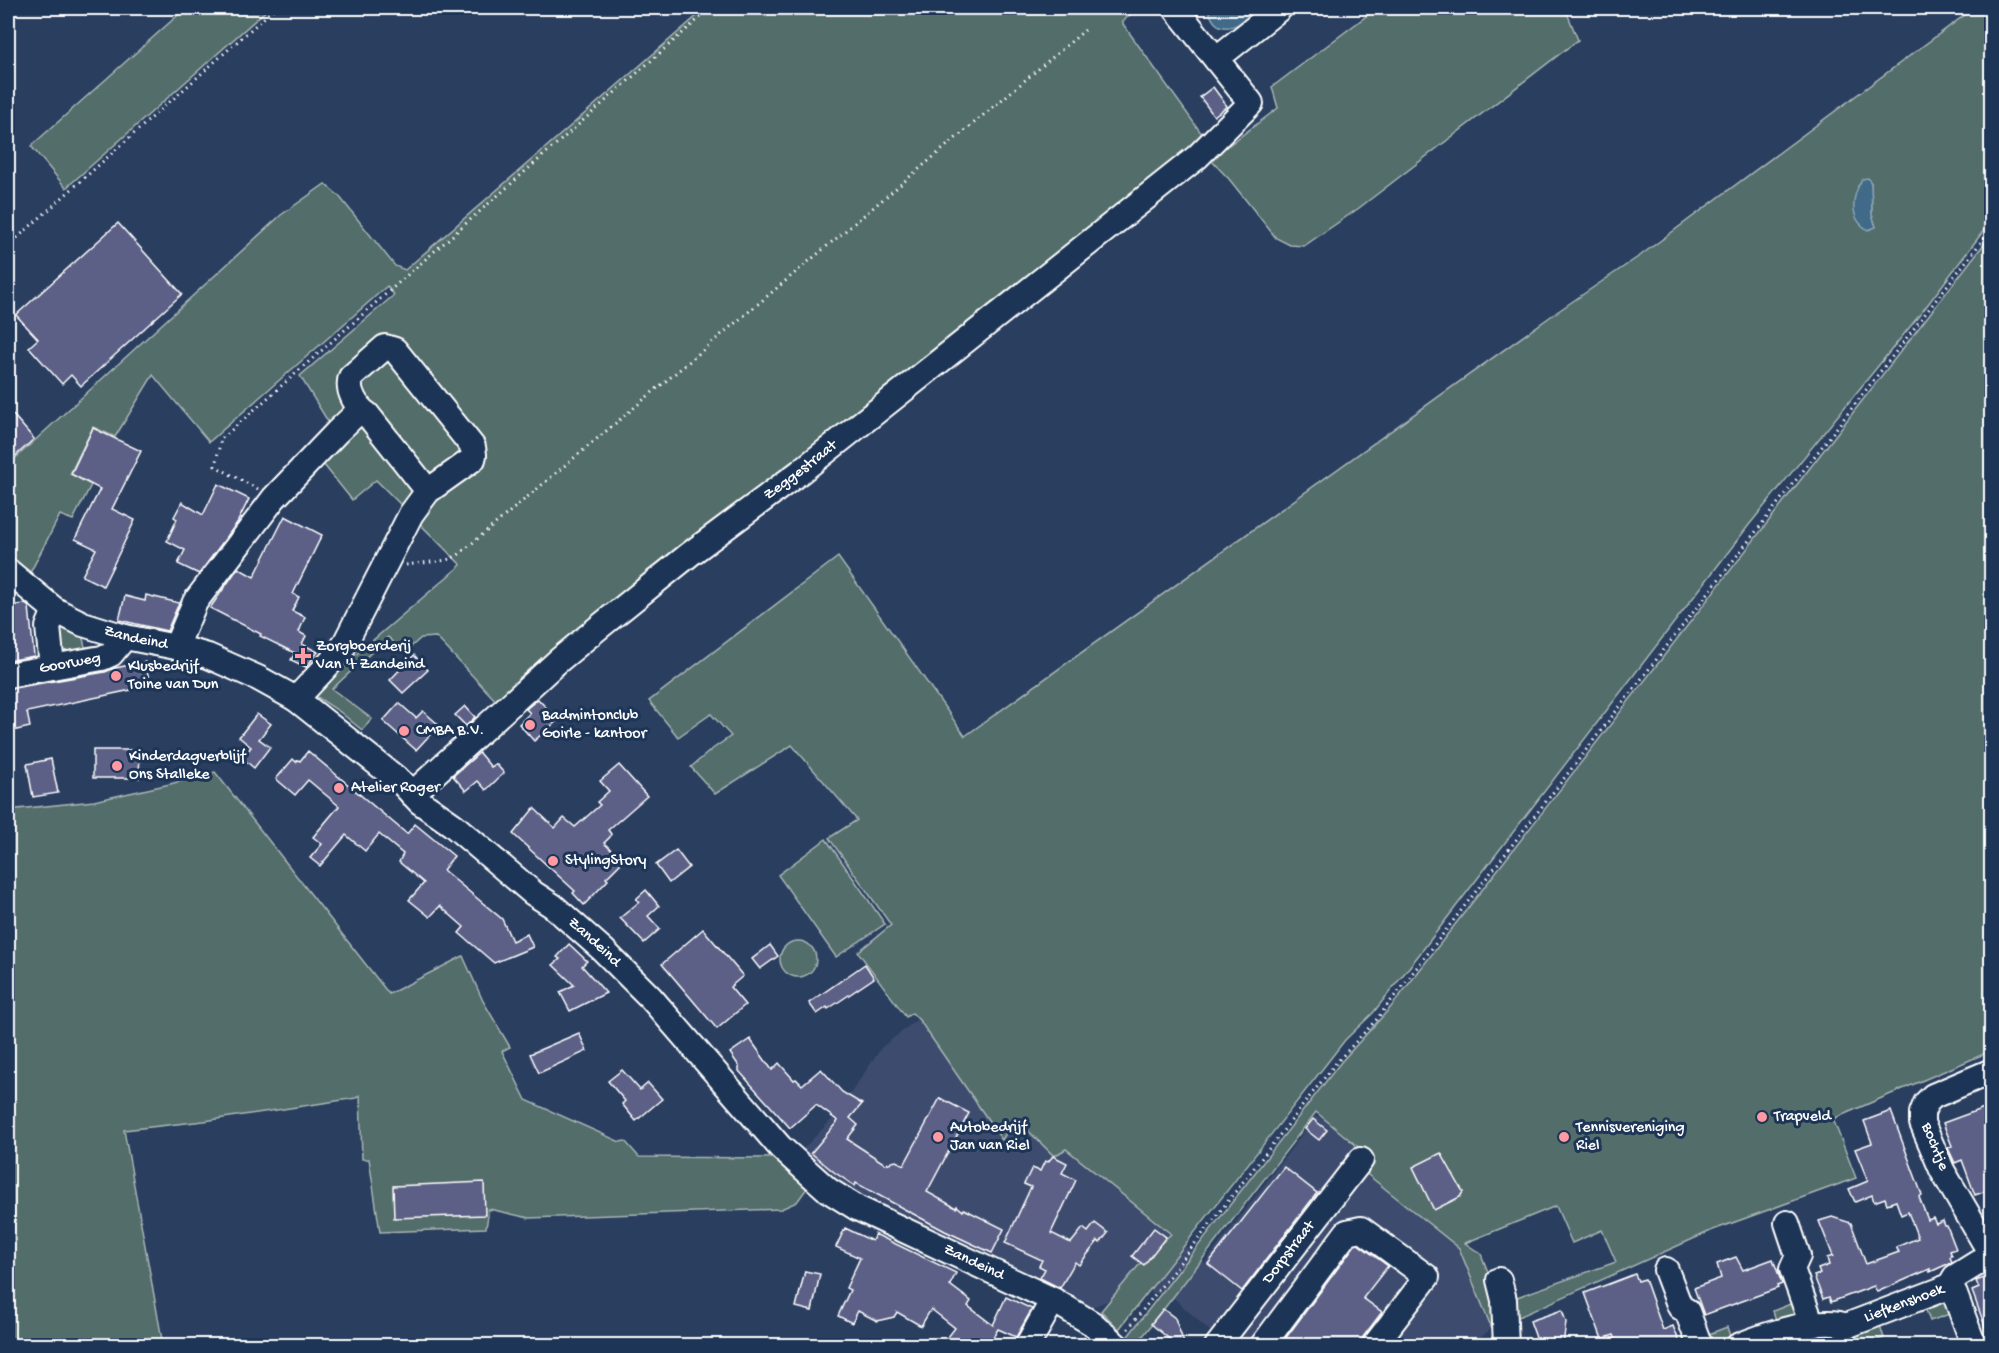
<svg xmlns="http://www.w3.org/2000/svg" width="1999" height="1353" font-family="'Gochi Hand',sans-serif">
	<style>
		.built { fill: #3d4c6e }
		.green { fill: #536d6b; stroke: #a9b6b5; stroke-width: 1.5; fill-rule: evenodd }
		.water { fill: #406a87; stroke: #8ca6b7; stroke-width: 1.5 }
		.building { fill: #5c6086; stroke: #fff; stroke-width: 1.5 }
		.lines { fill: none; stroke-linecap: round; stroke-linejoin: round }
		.minor-casing { stroke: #fff; stroke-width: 28 }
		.path { stroke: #fff; stroke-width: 3; stroke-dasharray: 1.5 4.5; stroke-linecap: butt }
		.minor { stroke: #1d3557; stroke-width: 24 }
		.poi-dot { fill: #ff9aa2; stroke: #1d3557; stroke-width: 2 }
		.labels { text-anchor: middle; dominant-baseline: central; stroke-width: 6; stroke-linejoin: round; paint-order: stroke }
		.street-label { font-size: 16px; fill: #fff; stroke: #1d3557 }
		.poi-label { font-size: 16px; fill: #fff; stroke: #1d3557; text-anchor: start }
	</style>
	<rect width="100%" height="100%" fill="#2a3e60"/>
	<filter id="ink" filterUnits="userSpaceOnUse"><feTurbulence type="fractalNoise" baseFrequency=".0167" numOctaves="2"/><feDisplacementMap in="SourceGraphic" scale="12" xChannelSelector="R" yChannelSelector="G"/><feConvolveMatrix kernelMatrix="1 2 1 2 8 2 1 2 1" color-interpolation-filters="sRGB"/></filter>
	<g filter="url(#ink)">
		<polygon class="built" points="919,1018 1002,1140 1014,1118 1054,1156 1065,1149 1072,1152 1205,1263 1316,1116 1357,1134 1466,1249 1491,1329 1471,1345 1225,1345 1175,1299 1140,1289 1089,1308 908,1219 832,1178 801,1151 835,1116 882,1047"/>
		<g class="green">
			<polygon points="186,8 269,8 66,188 31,146"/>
			<path d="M706,8H1138L1123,21V24L1202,134L1195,152L499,704L436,637L421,638L405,652L388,637L332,689L372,719L362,730L340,712L311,693L461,565L376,480L352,500L320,460L332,428L300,376L394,295L387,286C328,339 268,389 209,442L153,375L115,437L93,427L70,474L91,485L73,520L60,515L30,573L8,555V465L281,215L325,184L339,196L395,266L405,270Z"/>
			<polygon points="1377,8 1565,8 1578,40 1359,208 1304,246 1290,245 1276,238 1229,179 1206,155 1222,136 1229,145 1278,108 1272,87"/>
			<path d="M1968,8H1991V221L1922,312L1749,525L1418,956L1373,1013L1345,1040L1119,1329L1101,1311L1144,1259L1171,1234L1066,1149L1054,1156L1015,1118L1002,1140L920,1021L912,1013L906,1017L858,952L891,925L829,838L857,820L792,745L715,794L691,767L711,750L731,736L711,714L678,737L649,701L838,557L965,736L1554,314L1641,255L1970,11ZM1871,183L1872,215L1876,227L1858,186Z"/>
			<path d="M1991,235V1051L1833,1119L1856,1178L1713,1230L1492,1329L1459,1248L1353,1163L1363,1151L1316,1112L1136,1345H1129L1125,1340L1341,1062L1391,1007ZM1556,1206L1572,1243L1602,1230L1616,1262L1500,1303L1481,1254L1465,1243Z"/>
			<polygon points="56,624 82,634 85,647 94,646 95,650 60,656"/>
			<polygon points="215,772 389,994 463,956 483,1001 510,1047 502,1051 526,1100 620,1142 625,1141 639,1157 773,1158 807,1188 797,1202 781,1209 529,1218 489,1209 486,1228 380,1232 369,1159 362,1159 360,1095 356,1098 204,1121 124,1130 163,1345 8,1346 8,810 94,801 170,784"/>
			<polygon points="826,839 885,924 836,957 778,875"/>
			<circle cx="798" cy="959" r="18"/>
			<polygon points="1948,1293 1955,1312 1930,1321 1923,1302"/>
			<polygon points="1798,1301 1803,1315 1778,1326 1773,1311"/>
			<polygon points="1878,1319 1884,1338 1859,1345 1853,1329"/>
			<polygon points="1727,1327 1732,1342 1725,1345 1715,1345 1709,1334"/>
		</g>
		<g class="water">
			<path d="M1208,8H1262C1246,21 1217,44 1208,8Z"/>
			<path d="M1868,178L1871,183L1872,215L1876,227L1868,230C1848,218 1852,197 1862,179Z"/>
		</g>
		<g class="building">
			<polygon points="1213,87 1227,106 1214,116 1200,97"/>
			<polygon points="118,223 182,294 81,386 71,375 62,384 29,347 38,339 16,315"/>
			<polygon points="8,409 34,439 8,463"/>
			<polygon points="93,428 141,451 112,509 135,520 103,586 82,576 96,549 75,539 100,489 71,474"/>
			<polygon points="218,484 249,499 237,523 199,574 178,564 185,550 167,541 177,519 174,517 182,502 203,515"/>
			<polygon points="285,516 322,535 293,594 299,597 292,611 305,617 299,632 306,636 302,644 318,652 306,667 291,660 295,653 260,636 261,634 210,608 238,568 254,577"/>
			<polygon points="146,595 179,603 167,631 119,620 125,596 145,601"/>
			<polygon points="25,604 29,607 34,656 8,661 8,606"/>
			<polygon points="414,655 428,670 403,693 390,680"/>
			<polygon points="145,662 149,679 145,687 27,712 30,727 8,732 8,689 105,672 115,668"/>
			<polygon points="538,699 558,720 534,741 519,724 530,713 526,709"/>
			<polygon points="399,703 416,718 423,711 439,725 416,750 383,721"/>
			<polygon points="465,706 475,717 466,726 455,715"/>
			<polygon points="257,714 271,724 259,739 270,747 254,768 242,758 251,747 239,737"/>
			<polygon points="93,750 140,750 139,778 93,778"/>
			<polygon points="308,751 407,834 415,824 454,856 443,870 502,919 512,941 527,934 533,947 494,963 459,933 464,927 440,906 430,917 409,900 424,883 399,862 403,854 379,834 365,851 346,835 320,866 310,858 322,844 313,837 339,806 308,780 295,795 276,779 293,759 296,762 298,760 300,761"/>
			<polygon points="479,753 491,767 496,764 504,773 486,790 478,781 466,791 453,776"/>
			<polygon points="51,759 58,793 33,797 27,764"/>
			<polygon points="619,765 647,796 608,830 611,834 610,837 604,843 623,861 606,878 608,880 584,905 573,893 575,891 513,834 534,808 555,828 564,818 575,827 600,805 597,802 609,791 600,781"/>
			<polygon points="676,850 689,867 669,883 656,865"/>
			<polygon points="646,890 659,906 648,916 660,929 644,943 620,918 639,902 636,899"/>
			<polygon points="703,929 743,976 730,987 745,1005 717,1029 662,964"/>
			<polygon points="569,944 587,961 582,966 606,993 570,1011 560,992 574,985 553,965 560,959 557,957"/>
			<polygon points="770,945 778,956 760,969 752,959"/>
			<polygon points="865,964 874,978 828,1009 827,1007 817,1014 809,1003"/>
			<polygon points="579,1033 587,1051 539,1073 530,1054"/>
			<polygon points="750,1039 772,1070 779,1063 794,1080 796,1079 802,1085 821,1069 842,1092 862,1104 850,1118 858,1125 847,1139 885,1164 896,1161 904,1165 940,1098 969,1113 927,1192 956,1208 957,1206 963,1211 964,1209 1004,1229 992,1253 945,1231 856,1183 855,1186 834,1172 811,1153 838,1121 816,1105 790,1128 739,1071 739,1066 730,1053"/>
			<polygon points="622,1070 640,1090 648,1083 662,1099 636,1121 622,1104 625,1101 608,1081"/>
			<polygon points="1992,1105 1992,1189 1975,1195 1962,1160 1955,1163 1948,1148 1952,1146 1943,1123"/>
			<polygon points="1891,1111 1922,1195 1919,1197 1928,1220 1933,1218 1936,1224 1943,1221 1945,1226 1947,1226 1956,1249 1950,1251 1952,1256 1950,1257 1952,1262 1930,1272 1930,1269 1877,1292 1874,1286 1831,1302 1829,1297 1823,1299 1814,1276 1820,1274 1818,1269 1829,1265 1827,1258 1833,1256 1819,1221 1832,1217 1851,1223 1866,1264 1899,1252 1896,1247 1918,1238 1908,1212 1901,1215 1896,1201 1887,1204 1885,1198 1874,1202 1872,1195 1855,1202 1849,1189 1868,1181 1855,1149 1872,1143 1864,1121"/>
			<polygon points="1313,1119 1327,1130 1319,1140 1305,1129"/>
			<polygon points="1441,1153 1463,1192 1460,1197 1434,1210 1413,1167"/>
			<polygon points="1053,1156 1067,1163 1062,1173 1076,1180 1051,1233 1071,1243 1083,1228 1088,1232 1095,1223 1108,1233 1100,1243 1098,1241 1079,1265 1075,1262 1060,1288 1040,1278 1045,1269 1039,1266 1042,1260 1005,1243 1031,1187 1024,1184 1032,1168 1040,1171 1045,1161 1048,1162"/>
			<polygon points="1284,1167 1317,1193 1242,1291 1208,1264"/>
			<polygon points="484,1182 485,1215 394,1218 393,1186"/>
			<polygon points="845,1228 872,1241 875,1234 956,1273 950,1285 971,1301 968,1306 993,1325 1006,1297 1032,1309 1016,1337 998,1329 988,1346 941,1346 955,1328 931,1309 921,1326 897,1312 894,1317 877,1321 858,1311 852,1323 838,1316 850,1290 846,1288 860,1258 836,1247"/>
			<polygon points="1154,1228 1166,1237 1144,1265 1132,1256"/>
			<polygon points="1358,1244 1388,1266 1363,1298 1382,1312 1363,1337 1360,1346 1293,1346 1285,1339 1355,1245"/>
			<polygon points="1736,1257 1743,1270 1773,1259 1782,1284 1777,1286 1778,1288 1704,1315 1694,1288 1721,1278 1717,1264"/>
			<polygon points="805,1271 820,1274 812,1311 796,1307"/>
			<polygon points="1635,1274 1638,1281 1645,1279 1663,1330 1673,1326 1681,1346 1618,1346 1614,1335 1602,1339 1585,1293"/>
			<polygon points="1992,1275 1992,1340 1990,1340 1972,1291 1979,1288 1976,1281"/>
			<polygon points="1163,1309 1175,1318 1185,1346 1178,1346 1151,1324"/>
			<polygon points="1562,1310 1566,1322 1563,1346 1539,1346 1530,1321"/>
		</g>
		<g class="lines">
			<g class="minor-casing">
				<g id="minor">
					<polyline points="1216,59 1280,8"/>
					<path id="s1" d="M8,571L55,610L83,624L125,637L176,647L208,656L258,678L296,699L402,783L420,802L453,825L533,893L553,906L603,950L651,998L780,1147L828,1190L857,1208L1053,1300L1093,1324L1117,1346"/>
					<polyline points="176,647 195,602 274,498 337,432 360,410"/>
					<polyline points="52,667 48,627 55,610"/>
					<path id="s2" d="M8,675L102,658L111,654L125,637"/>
					<path d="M296,699L341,651L411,514L428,491L473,459L474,455L473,447L395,350L385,347L351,377C346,390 357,408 367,414L428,491"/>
					<path id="s3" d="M412,794L558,661L598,628L690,554L800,472L1197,157L1251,103L1176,9"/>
					<polyline points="1787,1223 1798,1256 1792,1269 1812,1325"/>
					<polyline points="1991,1254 1942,1170 1922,1123 1922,1113 1926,1103 1933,1096 1992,1071"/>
					<polyline points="1666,1270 1680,1307 1687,1311 1700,1346"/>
					<polyline points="1499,1280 1504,1300 1506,1346"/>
					<polyline points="1951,1284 1974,1346"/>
					<polyline points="1027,1346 1053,1300"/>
					<path id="s4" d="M1217,1346L1361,1160"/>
					<polyline points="1262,1346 1347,1232 1361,1229 1427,1277 1374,1346"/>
					<path id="s5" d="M1738,1346C1762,1336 1822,1315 1846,1326L1943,1289L1951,1284L1955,1277L1992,1254"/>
				</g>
			</g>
			<g class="path">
				<polyline points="8,246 275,8"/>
				<polyline points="258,489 215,466 221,439 711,8"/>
				<polyline points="406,565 447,560 457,556 1085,30"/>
				<polyline points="1128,1329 1336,1063 1376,1020 1992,228"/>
			</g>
			<use href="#minor" class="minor"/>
		</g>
	</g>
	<g class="poi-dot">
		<path d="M300 647h6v6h6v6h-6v6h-6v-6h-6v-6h6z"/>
		<circle cx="116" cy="676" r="6"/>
		<circle cx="530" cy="725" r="6"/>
		<circle cx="404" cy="731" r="6"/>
		<circle cx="117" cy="766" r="6"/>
		<circle cx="339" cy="788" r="6"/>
		<circle cx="553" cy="861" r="6"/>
		<circle cx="1762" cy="1117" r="6"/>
		<circle cx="938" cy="1137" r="6"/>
		<circle cx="1564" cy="1137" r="6"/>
	</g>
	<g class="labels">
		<g class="street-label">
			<text stroke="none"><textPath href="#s3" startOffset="506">Zeggestraat</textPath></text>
			<text stroke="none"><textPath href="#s1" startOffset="147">Zandeind</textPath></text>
			<text stroke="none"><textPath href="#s2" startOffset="63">Goorweg</textPath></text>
			<text stroke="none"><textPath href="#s1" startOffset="705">Zandeind</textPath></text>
			<text transform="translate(1934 1147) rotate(68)">Bochtje</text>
			<text stroke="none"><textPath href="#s4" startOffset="118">Dorpstraat</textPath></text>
			<text stroke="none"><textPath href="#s1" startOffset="1209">Zandeind</textPath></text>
			<text stroke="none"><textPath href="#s5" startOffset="174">Liefkenshoek</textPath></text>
		</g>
		<g class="poi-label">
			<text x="316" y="647">Zorgboerderij<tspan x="316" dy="18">Van 't Zandeind</tspan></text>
			<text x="128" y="667">Klusbedrijf<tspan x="128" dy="18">Toine van Dun</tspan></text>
			<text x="542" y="716">Badmintonclub<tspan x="542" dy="18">Goirle - kantoor</tspan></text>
			<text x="416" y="731">CMBA B.V.</text>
			<text x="129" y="757">Kinderdagverblijf<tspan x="129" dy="18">Ons Stalleke</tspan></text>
			<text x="351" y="788">Atelier Roger</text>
			<text x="565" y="861">StylingStory</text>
			<text x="1774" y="1117">Trapveld</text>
			<text x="950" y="1128">Autobedrijf<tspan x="950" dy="18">Jan van Riel</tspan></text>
			<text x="1576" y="1128">Tennisvereniging<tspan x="1576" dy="18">Riel</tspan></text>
		</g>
	</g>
	<rect width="1999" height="1353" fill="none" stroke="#1d3557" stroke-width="30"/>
	<rect x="15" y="15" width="1969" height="1323" fill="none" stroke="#fff" stroke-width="2" filter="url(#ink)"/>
</svg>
